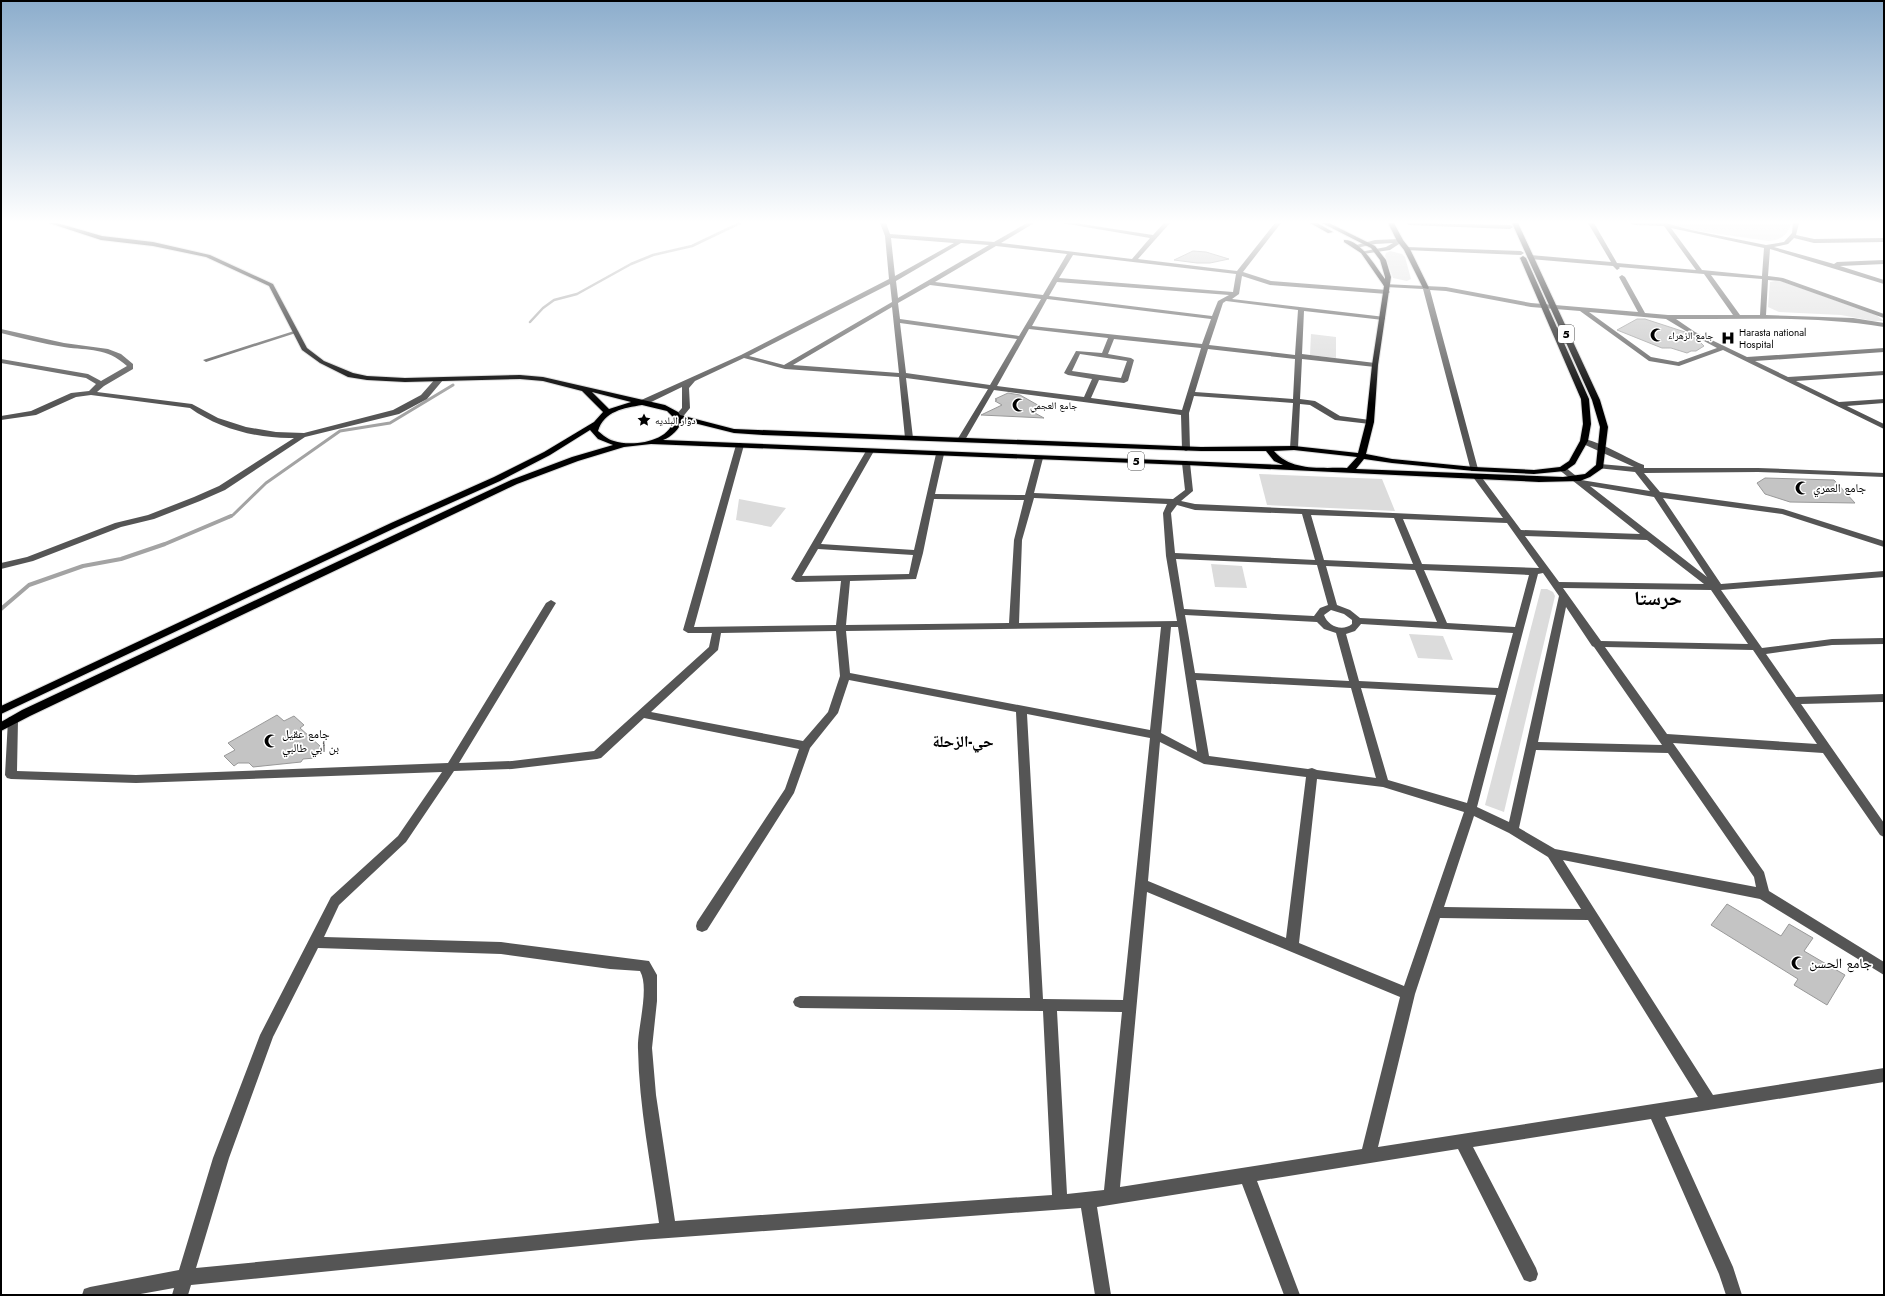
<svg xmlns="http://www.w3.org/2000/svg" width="1885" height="1296" font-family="Jost,'Noto Naskh Arabic',sans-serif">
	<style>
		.green { fill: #dcdcdc }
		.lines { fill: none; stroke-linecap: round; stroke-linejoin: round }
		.stream-far2 { stroke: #a3a3a3; stroke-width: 2.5 }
		.stream-far1 { stroke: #a3a3a3; stroke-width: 3 }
		.stream { stroke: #a3a3a3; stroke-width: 4 }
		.building { fill: #c4c4c4; stroke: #999 }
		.major-casing { stroke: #dbdbdb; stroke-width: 2 }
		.minor { fill: #555; fill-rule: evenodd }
		.major { fill: #000; fill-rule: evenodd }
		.labels { text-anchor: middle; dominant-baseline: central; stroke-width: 3.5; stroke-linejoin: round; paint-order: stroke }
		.far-poi-label { font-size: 10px; fill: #000; stroke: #fff; text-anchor: start }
		.shield { fill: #fff; stroke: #4c4c4c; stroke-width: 1 }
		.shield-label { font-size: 11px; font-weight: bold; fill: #000 }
		.poi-label { font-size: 12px; fill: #000; stroke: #fff; text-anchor: start }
		.near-poi-label { font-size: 14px; fill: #000; stroke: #fff; text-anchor: start }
		.district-label { font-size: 16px; font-weight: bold; fill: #000; stroke: #fff }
		.town-label { font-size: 20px; font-weight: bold; fill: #000; stroke: #fff }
	</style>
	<rect width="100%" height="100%" fill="#fff"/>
	<g class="green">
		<path d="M1666,223H1791C1787,236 1782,239 1769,241L1691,230Z"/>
		<polygon points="1390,251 1402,254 1405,257 1411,279 1407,281 1393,278 1385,256 1386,253"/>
		<polygon points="1775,281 1781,281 1876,315 1884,321 1873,321 1841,315 1779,312 1768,307 1770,282"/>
		<polygon points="1311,334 1336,337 1336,358 1310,355"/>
		<polygon points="1259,474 1382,479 1395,511 1267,505"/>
		<polygon points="739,499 786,508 771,527 736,520"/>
		<polygon points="1211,564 1242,566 1247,588 1215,587"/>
		<polygon points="1541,589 1547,589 1553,592 1555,596 1504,812 1485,805"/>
		<polygon points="1409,634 1443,636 1453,660 1418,658"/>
	</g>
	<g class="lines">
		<polyline class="stream-far2" points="530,322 543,308 554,300 577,294 631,264 653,255 692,246 740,223"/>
		<polyline class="stream-far1" points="229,517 233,515 266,483 340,431 390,423 453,385"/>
		<polyline class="stream" points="1,609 29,585 83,566 121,559 165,544 231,516"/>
	</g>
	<g class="building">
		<polygon points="1193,251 1206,252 1229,259 1210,263 1197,263 1174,260"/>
		<polygon points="1637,319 1645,319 1685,332 1689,336 1697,339 1704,346 1696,351 1691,351 1687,353 1671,348 1662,348 1617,330"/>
		<polygon points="1008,393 1020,395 1043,408 1033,412 1044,418 981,415 1002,405 995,401 997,400 995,399"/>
		<polygon points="1765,478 1834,480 1855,503 1790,502 1765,494 1757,483"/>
		<polygon points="277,715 284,721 294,716 304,725 300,728 320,746 315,758 303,759 301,762 253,767 249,763 238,763 234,766 224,756 235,750 228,743"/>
		<polygon points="1727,904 1781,936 1789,924 1813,938 1804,951 1845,975 1827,1005 1794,985 1798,979 1711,925"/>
	</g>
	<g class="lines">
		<g class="major-casing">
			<g id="major">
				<path d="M49,223H57L102,236L153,242L210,255L273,284L307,348L324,361L353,373L367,376L405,378L520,375L543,377L665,405L678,412L680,415L734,429L1201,447L1294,446L1358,453L1366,422L1372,365L1384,286L1361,253L1344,242V240C1360,239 1376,267 1385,279V277L1380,260L1371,248L1322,223H1329L1375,246L1386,260L1391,277L1378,365L1374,422L1366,454L1392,459L1474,467L1534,470L1560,467L1569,461L1580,441L1583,424L1581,399L1520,258L1523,256L1526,258L1589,399L1591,424L1588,441L1575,464L1565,471L1534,474L1474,471L1392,463L1364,459L1356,469L1563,477L1585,474L1596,465L1600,427L1592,400L1512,223H1518L1600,400L1608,427L1603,468L1590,477L1580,481L1539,482L1186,465L651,444L624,447L578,461L517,484L30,716L1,731V722L22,710L511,480L572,457L613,445L598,439L590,430L550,455L500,481L397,527L1,714V706L391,523L494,477L544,452L594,422L603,412L582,391L543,381L520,379L405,382L367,380L348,377L320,363L302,350L269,286L206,257L153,246L101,240ZM592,392L631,402L609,409ZM642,405L667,411L674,418C671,442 632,447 614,441C607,439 603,435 598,431C604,411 624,408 642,405ZM682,420L734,433L763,435L1201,451H1266L1274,461L1283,465L663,440C671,437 680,429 682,420ZM1294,450L1357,457L1347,468C1322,467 1292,472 1274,451Z"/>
				<polygon points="1310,223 1317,223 1333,232 1328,233"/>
				<polygon points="1388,223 1394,223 1403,240 1410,249 1429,288 1428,289 1423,288 1404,250 1397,241"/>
			</g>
		</g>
		<g class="minor">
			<path d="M880,223H886L890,234L994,242L1027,223H1034L1001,243L1132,259L1150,238L1062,223H1075L1153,235L1164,223H1170L1138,259L1237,271L1275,223H1281L1243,272L1271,281L1387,290L1390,292L1387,294L1270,285L1242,276L1239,294L1232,299L1385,317V319L1383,320L1304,311L1302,354L1375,363L1378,365L1375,367L1302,359L1300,399L1315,401L1340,416L1370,420L1374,422L1370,424L1335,420L1310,405L1300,404L1298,448L1294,450L1290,448L1293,403L1194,396L1189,413L1190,449L1186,451L1182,449L1181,415L994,390L965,440L961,442L957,440L988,389L906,378L913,438L909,440L905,438L899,377L785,369L744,358L695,381L689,388L690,408L681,419H675L674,417L682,408V387L645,405H639V401L741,355L889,279L885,236ZM891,238L954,243L895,276ZM961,243L989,245L898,298L896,281ZM996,246L1067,254L1043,295L935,282ZM1073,255L1236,274L1233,292L1059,278ZM1057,282L1229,295L1218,301L1212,316L1049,296ZM890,284L892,302L784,365L749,356ZM930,285L1041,299L1019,336L900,319L898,303ZM1047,299L1211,319L1202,344L1032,326ZM1226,301L1298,310L1295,355L1209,345L1223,303ZM892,307L899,373L793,365ZM900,323L1017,339L990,385L906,373ZM1029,329L1108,338L1102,353L1076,351L1064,373L1068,375L1092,379L1084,397L997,386ZM1114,339L1201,348L1182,410L1091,398L1099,380L1124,383L1128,381L1134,360L1131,358L1108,354ZM1208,349L1295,359L1293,399L1195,392ZM1080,354L1127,361L1121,378L1072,371Z"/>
			<polygon points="1406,223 1510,225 1513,227 1510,229 1409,225"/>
			<path d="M1588,223H1594L1617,263L1696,270L1664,226L1634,225L1631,223H1666L1691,230L1766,245L1784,242L1792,233L1793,223H1799L1796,235L1814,239L1884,238V242L1814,243L1794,238L1788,244L1774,247L1834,264L1837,262L1884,260V264L1840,266L1884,280V284L1770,249L1768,276L1783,278L1884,314V318L1780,281L1768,280L1766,315L1853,318L1884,323V327C1816,316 1745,319 1676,319L1695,332L1747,357L1884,348V352L1755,361L1788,377L1884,371V375L1796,381L1839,402L1884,399V403L1847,406L1884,424V429L1723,350L1679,366L1649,361L1580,311L1531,307L1446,291L1430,290L1478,469L1474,471H1471L1423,289L1386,287L1383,285L1384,284L1446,287L1531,303L1638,312L1619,277L1622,275L1625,277L1645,313L1668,315H1733L1704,274L1619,267L1620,268L1617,270L1613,266L1530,259L1527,257L1530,255L1611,262ZM1671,228L1764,248L1762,276L1702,270ZM1711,275L1762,279L1760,315H1740ZM1589,312L1666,319L1691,334L1717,348L1678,362L1651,357Z"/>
			<polygon points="1400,239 1403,241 1402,242 1390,250 1363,254 1360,252 1386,247 1393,243 1375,244 1356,248 1353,246 1375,240"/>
			<polygon points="1407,247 1521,251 1524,253 1521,255 1405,250 1405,248"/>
			<path d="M1,329L64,343L108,349L121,354L133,364V369L104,386L97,392L192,404L218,418L246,427L276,432L304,433L393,410L421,395L436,378L443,380L427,399L399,414L305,437L225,490L200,501L154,519L121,527L33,561L1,569V563L27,557L115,523L148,515L194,497L219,486L294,438C259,439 219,429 190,408L91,395L76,397L36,415L1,420V416L31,411L71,393L89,391L96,384L86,378L1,363V359L88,374L101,381L127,366C106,347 90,351 64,347C43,344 22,338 1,333Z"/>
			<polygon points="294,331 299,332 206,362 203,360"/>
			<path d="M1581,439C1592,437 1631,460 1644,465V468H1758L1884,473V477L1758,472L1644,473L1660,492L1783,509L1884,541V547L1782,514L1663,498L1721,584L1884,571V577L1721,590L1762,648L1832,639L1884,638V644L1832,645L1766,654L1796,697L1884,694V702L1801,704L1884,823V837L1880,835L1823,753L1673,743L1764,872L1769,891L1884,962V975L1760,899L1563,860L1713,1095L1884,1068V1082L1665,1117L1733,1267L1742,1295H1726L1719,1274L1651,1119L1473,1147L1536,1268L1538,1274L1536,1280L1530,1282L1524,1280L1458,1149L1257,1181L1300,1295H1284L1242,1184L1097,1207L1111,1295H1095L1081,1208L641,1240L191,1285L188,1295H172L174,1288L135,1295H82L84,1289L90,1287L179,1270L213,1158L260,1035L331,897L398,836L442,772L136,783L11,779L7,778L5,775L8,720L9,717H17L18,720L17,771L136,775L448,763L546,603L551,600L556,603L459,763L512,761L594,751L709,647L712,633H688L683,630L736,445L740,443L744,445L694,627L836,625L841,581L796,582L791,579L866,451L870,449L874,451L821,544L914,550L936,454L940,452L944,454L935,494L1025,495L1035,458L1039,456L1043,458L1034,493L1173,499L1185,490L1182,463L1186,461L1190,463L1193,491L1181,501L1195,504L1503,518L1473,477L1477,475H1480L1521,530L1640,534L1558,469L1562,467H1565L1581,480L1650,491L1635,472L1597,468V464H1600L1634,467L1581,443ZM1590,486L1654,497L1707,577ZM1034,498L1167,504L1163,513L1166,556L1177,621L1019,623L1022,540ZM934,499L1024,500L1014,540L1009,623L846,625L850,581L916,579L923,553ZM1177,505L1195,510L1302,514L1315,560L1175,553L1171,513ZM1311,515L1394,518L1413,564L1324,560ZM1403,519L1507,523L1539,568L1422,564ZM1525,536L1647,540L1704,584L1559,582ZM818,549L913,555L909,574L802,576ZM1176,559L1317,565L1328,605L1320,608L1314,616L1184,609ZM1326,566L1415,570L1437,622L1360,618L1350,610L1337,605ZM1424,570L1529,575L1515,627L1447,623ZM1543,573L1559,596L1509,822L1477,807L1538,574ZM1563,588L1711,590L1748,644L1601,641ZM1566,607L1592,646L1594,647L1662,745L1538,742ZM1331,610L1344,614L1352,620V624C1342,632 1328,626 1324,615ZM1185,615L1317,622L1324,629L1336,633L1349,681L1195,673ZM1361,624L1513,633L1498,688L1359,681L1346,634L1355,631ZM1161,627L1150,730L850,673L846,631ZM1171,627H1178L1197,752L1161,733ZM836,631L840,676L828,712L803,741L651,712L718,650L721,633ZM1605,647L1753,650L1817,744L1667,734ZM849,680L1016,712L1030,998L800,996L795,998L793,1002L795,1006L800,1008L1043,1011L1052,1195L675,1221L656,1095L652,1048L657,1001V975L649,961L501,942L324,937L339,905L406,842L454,771L512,769L597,759L601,758L644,718L799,749L785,789L697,922L696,926L697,930L702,932L707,930L794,793L810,748L838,713ZM1196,680L1351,688L1376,778L1317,770L1312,768L1308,769L1209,756ZM1361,688L1496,695L1467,803L1388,780ZM1027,714L1150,738L1123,1000L1043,999ZM1160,742L1204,764L1306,777L1286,938L1148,881ZM1536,750L1668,753L1754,877L1756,887L1555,849L1519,828ZM1317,779L1383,787L1464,812L1404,986L1299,943ZM1474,816L1509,833L1548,857L1581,909L1444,907ZM1147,892L1400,997L1362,1149L1120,1187ZM1440,918L1588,920L1698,1097L1378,1147L1415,994ZM318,948L501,954L610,969L640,971C650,988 637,1029 638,1049C639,1107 651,1165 659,1223L196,1268L229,1158L273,1037ZM1057,1011L1122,1012L1104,1190L1067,1194Z"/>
		</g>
		<use href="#major" class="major"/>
	</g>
	<linearGradient id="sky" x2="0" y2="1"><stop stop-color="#8cadcc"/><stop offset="0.55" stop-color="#fff"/><stop offset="1" stop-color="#fff" stop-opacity="0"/></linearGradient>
	<rect width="1885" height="404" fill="url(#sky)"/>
	<defs>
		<g id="mosque-bare" transform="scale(1.08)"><path d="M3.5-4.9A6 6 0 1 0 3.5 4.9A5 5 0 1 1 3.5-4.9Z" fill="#000" stroke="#fff" stroke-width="2.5" paint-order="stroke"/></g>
		<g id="hospital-bare" transform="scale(1.08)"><path d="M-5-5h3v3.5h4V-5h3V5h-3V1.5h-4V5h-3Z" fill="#000" stroke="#fff" stroke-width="2.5" paint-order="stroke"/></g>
		<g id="sight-bare" transform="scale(1.08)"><path d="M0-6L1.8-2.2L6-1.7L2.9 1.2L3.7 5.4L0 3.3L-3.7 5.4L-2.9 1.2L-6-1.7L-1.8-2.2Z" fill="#000" stroke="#fff" stroke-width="2.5" paint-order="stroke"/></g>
	</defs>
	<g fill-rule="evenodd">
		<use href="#mosque-bare" x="1657" y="335"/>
		<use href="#hospital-bare" x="1728" y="338"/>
		<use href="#mosque-bare" x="1019" y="405"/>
		<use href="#sight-bare" x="644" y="420"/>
		<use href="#mosque-bare" x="1802" y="488"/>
		<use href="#mosque-bare" x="271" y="741"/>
		<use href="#mosque-bare" x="1798" y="963"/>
	</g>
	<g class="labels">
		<g class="far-poi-label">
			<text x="1739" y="332">Harasta national<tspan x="1739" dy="12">Hospital</tspan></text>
			<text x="1668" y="335">جامع الزهراء</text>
			<text x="1030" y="405">جامع العجمي</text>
			<text x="655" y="420">دوار البلديه</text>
		</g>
		<g class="shield">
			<rect x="1558" y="325" width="16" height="18" rx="3"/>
			<rect x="1128" y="452" width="16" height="18" rx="3"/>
		</g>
		<g class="shield-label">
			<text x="1566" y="334">5</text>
			<text x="1136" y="461">5</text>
		</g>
		<g class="poi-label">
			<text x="1813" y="488">جامع العمري</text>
			<text x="282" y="734">جامع عقيل<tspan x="282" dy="14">بن أبي طالبي</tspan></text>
		</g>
		<g class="near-poi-label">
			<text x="1809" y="963">جامع الحسن</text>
		</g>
		<g class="district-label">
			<text x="963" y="741">حي-الزحلة</text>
		</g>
		<g class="town-label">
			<text x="1658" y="598">حرستا</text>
		</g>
	</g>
	<rect width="1885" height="1296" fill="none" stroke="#000000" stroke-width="4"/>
</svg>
